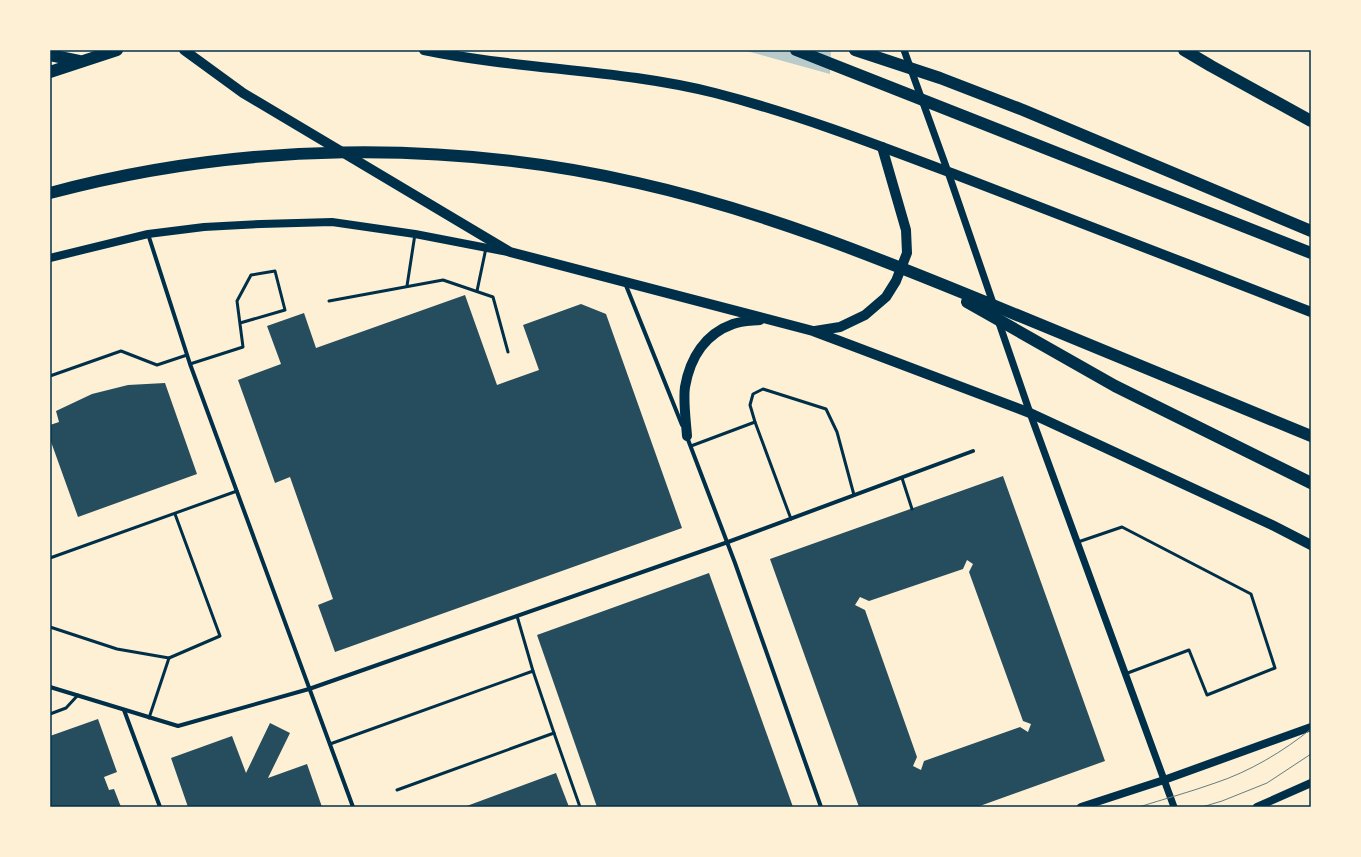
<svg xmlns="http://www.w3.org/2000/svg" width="1361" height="857" font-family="'Public Sans',sans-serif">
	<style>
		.green { fill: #b9caca }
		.building { fill: #264d5e; fill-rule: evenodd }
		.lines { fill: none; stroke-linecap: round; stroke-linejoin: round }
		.service { stroke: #003049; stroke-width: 3 }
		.minor { stroke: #003049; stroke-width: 4 }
		.tertiary { stroke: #003049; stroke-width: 7 }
		.secondary { stroke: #003049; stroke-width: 8 }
		.primary { stroke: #003049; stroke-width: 10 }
		.motorway { stroke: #003049; stroke-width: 12 }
		.tram { stroke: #657d81; stroke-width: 1 }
		.neatline { fill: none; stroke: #003049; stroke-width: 1.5 }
	</style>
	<rect width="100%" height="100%" fill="#fdf0d5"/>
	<polygon class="green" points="743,50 831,50 830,74"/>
	<g class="building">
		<polygon points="465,295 497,385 539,370 523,325 581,304 606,314 682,528 335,652 318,605 333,599 290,477 275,483 238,380 281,364 267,326 304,313 316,348"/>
		<polygon points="165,383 197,474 78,517 50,439 50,425 59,422 56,411 92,394 128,385"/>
		<path d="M1003,476L1105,761L977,807H859L770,559ZM967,560L973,564L969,572L1023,721L1031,724L1028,732L1020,727L924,761L921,770L913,766L917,757L865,610L855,605L860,597L869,601L963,569Z"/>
		<polygon points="709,573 793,807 597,807 537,635"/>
		<polygon points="98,719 117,772 104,777 109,790 114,789 121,807 50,807 50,736"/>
		<polygon points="270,723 290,733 268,778 307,764 322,807 188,807 171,758 232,736 246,773"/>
		<polygon points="556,773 569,807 464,807"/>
	</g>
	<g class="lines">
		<g class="service">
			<polyline points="407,286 415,234"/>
			<polyline points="477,291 486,248"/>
			<polyline points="329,301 443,280 493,297 508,352"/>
			<polyline points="190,364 243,347 237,301 251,275 275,271 285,310 240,323"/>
			<polyline points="50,376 121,351 157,365 187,355"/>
			<polyline points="691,446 755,422"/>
			<polyline points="902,478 912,509"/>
			<polyline points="791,519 755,422 750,405 753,394 763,389 826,409 837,432 854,495"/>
			<polyline points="1078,542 1122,527 1251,594 1275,668 1207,695 1189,650 1125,674"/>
			<polyline points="50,558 237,491"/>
			<polyline points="517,616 533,671"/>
			<polyline points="50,627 117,649 169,658 220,636 175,514"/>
			<polyline points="50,714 66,708 78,695"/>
			<polyline points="149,718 169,658"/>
			<polyline points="554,733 580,807"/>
			<polyline points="330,744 533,671 554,733 397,790"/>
		</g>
		<g class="minor">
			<polyline points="148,234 190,364 353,807"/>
			<polyline points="625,283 682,425"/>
			<polyline points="687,437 735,563 821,807"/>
			<polyline points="50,687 178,726 309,689 728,542 973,451"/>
			<polyline points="124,710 160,807"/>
		</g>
		<g class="tertiary">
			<polyline points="904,50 948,172 994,306"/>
			<polyline points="998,320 1030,413 1174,807"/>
		</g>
		<g class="secondary">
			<polyline points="50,258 148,234 204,227 261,224 332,222 415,234 508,252"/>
			<polyline points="1081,807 1164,780 1311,727"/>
			<polyline points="1257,807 1311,783"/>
		</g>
		<g class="primary">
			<polyline points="184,50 243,93 510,252 813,331 837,340 1030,413 1272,525 1311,545"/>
			<path d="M424,50C520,70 620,69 715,93C797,114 875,144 954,174C1073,219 1192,266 1311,312"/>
			<polyline points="815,331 840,327 865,315 886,297 896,281 907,253 906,230 882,147"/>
			<path d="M687,436C686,422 683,400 685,387C690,358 705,334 733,324C741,321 751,321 760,320"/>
		</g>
		<g class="motorway">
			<polyline points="796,50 1311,253"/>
			<polyline points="855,50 940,78 1023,110 1311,231"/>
			<polyline points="1184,50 1211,66 1311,121"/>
			<polyline points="50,55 79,61"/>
			<polyline points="50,72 117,50"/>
			<path d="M50,193C241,142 446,139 638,183C763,211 881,259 1000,308C1103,351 1207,393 1311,436"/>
			<polyline points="967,302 1115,386 1311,483"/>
		</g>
		<g class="tram">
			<path d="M1139,807C1164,799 1190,792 1215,783C1249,772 1284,751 1311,729"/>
			<polyline points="1202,807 1222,801 1267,783 1311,754"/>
		</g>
	</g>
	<rect width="1361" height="857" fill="none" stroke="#fdf0d5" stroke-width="102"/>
	<rect x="51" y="51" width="1259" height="755" class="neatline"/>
</svg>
